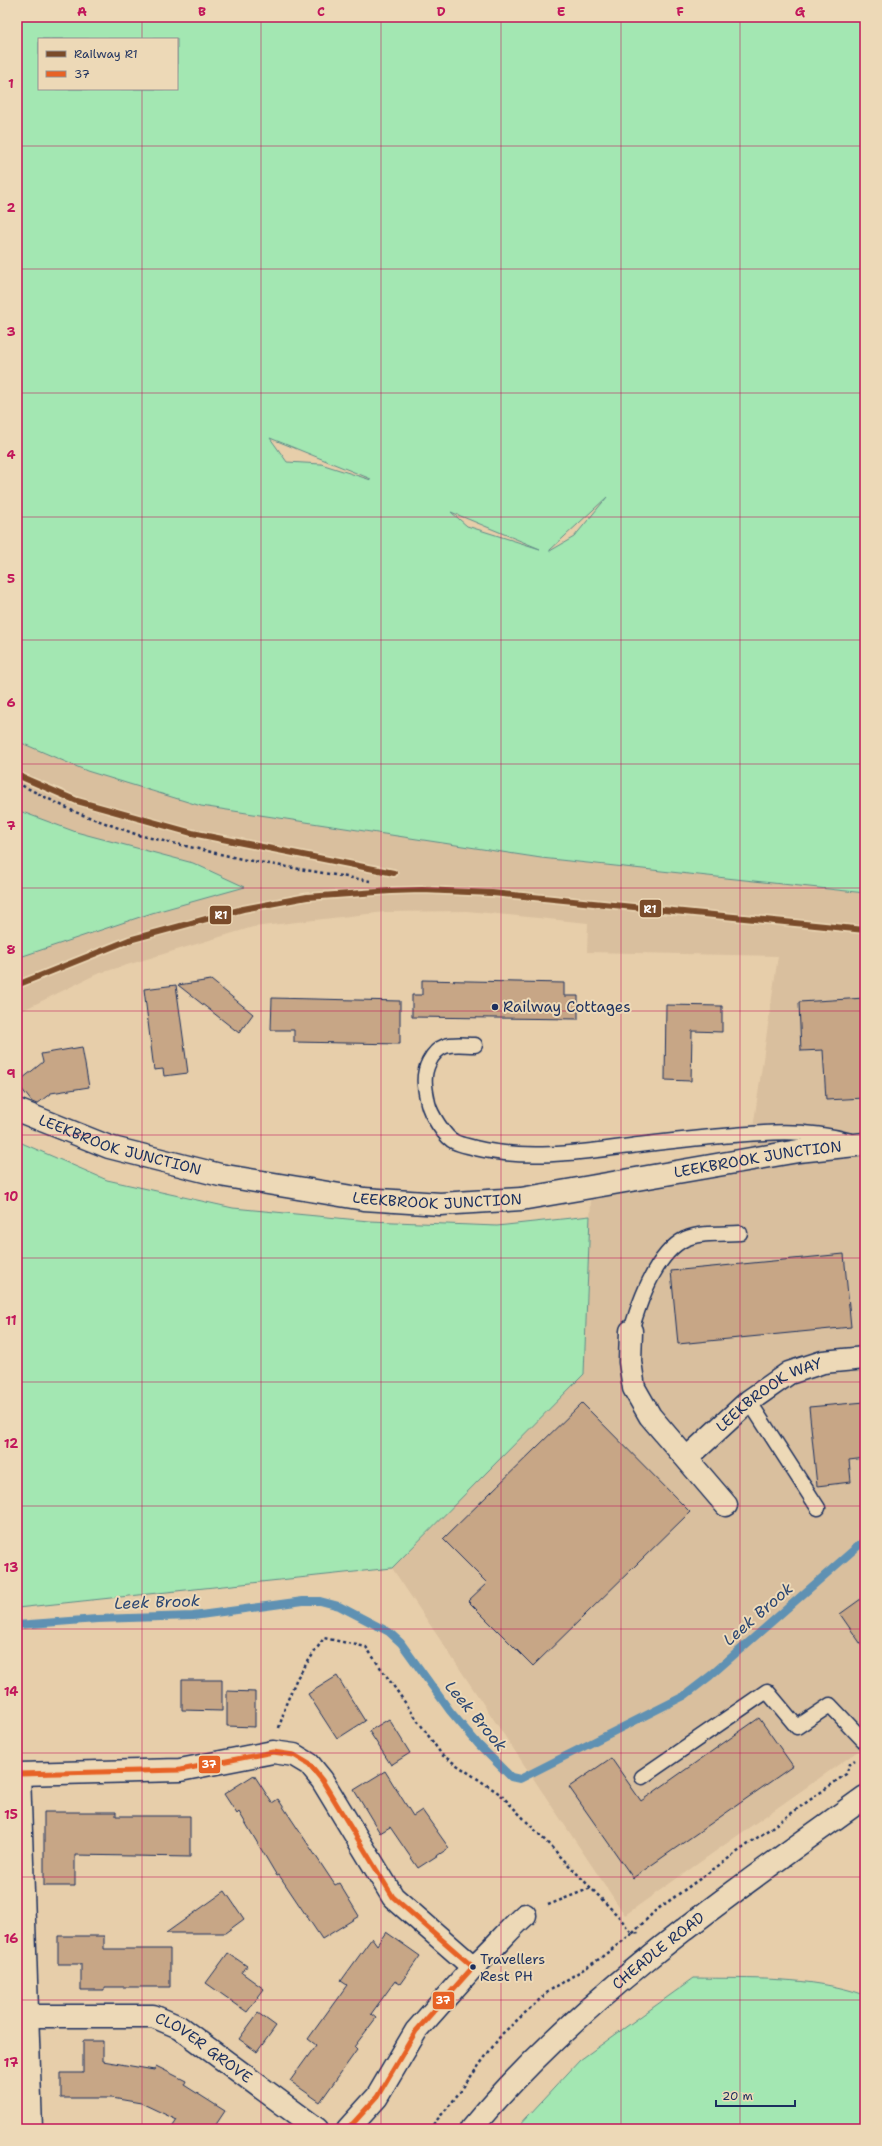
<svg xmlns="http://www.w3.org/2000/svg" width="882" height="2146" font-family="'Shantell Sans',sans-serif">
	<style>
		.built { fill: #d9bf9e }
		.green { fill: #a3e7b2; stroke: #5f8b88; fill-rule: evenodd }
		.lines { fill: none; stroke-linecap: round; stroke-linejoin: round }
		.stream { stroke: #5e91b3; stroke-width: 8 }
		.building { fill: #c7a686; stroke: #1b2f5e }
		.service-casing { stroke: #1b2f5e; stroke-width: 17 }
		.minor-casing { stroke: #1b2f5e; stroke-width: 25 }
		.trunk-casing { stroke: #1b2f5e; stroke-width: 25 }
		.path { stroke: #1b2f5e; stroke-width: 2.5; stroke-dasharray: 3 3; stroke-linecap: butt }
		.service { stroke: #edd9b7; stroke-width: 14 }
		.minor { stroke: #edd9b7; stroke-width: 22 }
		.trunk { stroke: #edd9b7; stroke-width: 22 }
		.bus-1-casing { stroke: #edd9b7; stroke-width: 8 }
		.bus-1 { stroke: #e76225; stroke-width: 5 }
		.rail-1-casing { stroke: #edd9b7; stroke-width: 9 }
		.rail-1 { stroke: #7a4b2a; stroke-width: 6 }
		.grid { fill: none; stroke: #c2185b; stroke-width: 1; stroke-opacity: 0.55 }
		.poi-dot { fill: #1b2f5e; stroke: #edd9b7; stroke-width: 1.5 }
		.labels { text-anchor: middle; dominant-baseline: central; stroke-width: 4; stroke-linejoin: round; paint-order: stroke }
		.bus-label { font-size: 14px; fill: #1b2f5e; stroke: #edd9b7; text-anchor: start }
		.poi-label { font-size: 15px; fill: #1b2f5e; stroke: #edd9b7; text-anchor: start }
		.street-label { font-size: 15px; fill: #1b2f5e; stroke: #edd9b7 }
		.water-label { font-size: 16px; font-style: italic; fill: #2c4773; stroke: #edd9b7 }
		.line-badge { stroke: #edd9b7; stroke-width: 1.5 }
		.badge-label { font-size: 11px; text-anchor: middle; font-weight: bold; fill: #fff }
		.neatline { fill: none; stroke: #c2185b; stroke-width: 1.5 }
		.grid-label { font-size: 13px; text-anchor: middle; font-weight: bold; fill: #c2185b }
	</style>
	<rect width="100%" height="100%" fill="#e7ceaa"/>
	<filter id="ink" filterUnits="userSpaceOnUse"><feTurbulence type="fractalNoise" baseFrequency=".025" numOctaves="2"/><feDisplacementMap in="SourceGraphic" scale="8" xChannelSelector="R" yChannelSelector="G"/><feConvolveMatrix kernelMatrix="1 2 1 2 8 2 1 2 1" color-interpolation-filters="sRGB"/></filter>
	<g filter="url(#ink)">
		<polygon class="built" points="17,741 87,771 201,806 541,858 865,893 865,1746 625,1915 392,1568 584,1374 592,1173 750,1149 778,956 587,952 588,923 467,911 385,912 253,927 97,974 17,1013"/>
		<g class="green">
			<path d="M17,17H865V893L541,858L201,806L87,771L17,741ZM39,39H177V89H39ZM270,438L371,479V480L321,464L287,462ZM607,497L574,537L550,551V550ZM451,512L540,549L467,526Z"/>
			<polygon points="17,810 76,832 193,863 245,887 152,913 17,958"/>
			<polygon points="17,1141 107,1180 233,1208 369,1221 497,1226 590,1216 584,1374 392,1568 17,1608"/>
			<path d="M694,1978C750,1979 811,1976 865,1995V2129H516L580,2060Z"/>
		</g>
		<g class="lines">
			<polyline class="stream" points="17,1625 97,1619 193,1616 303,1601 320,1601 339,1606 389,1632 401,1643 450,1711 479,1745 511,1777 520,1779 684,1696 710,1676 865,1540"/>
		</g>
		<g class="building">
			<polygon points="211,980 253,1014 239,1033 178,985"/>
			<polygon points="422,980 564,983 564,996 578,996 578,1019 412,1017 412,995 422,995"/>
			<polygon points="176,985 188,1073 164,1076 163,1069 154,1070 144,989"/>
			<polygon points="272,998 400,1001 400,1044 294,1042 294,1030 271,1030"/>
			<polygon points="865,998 865,1098 826,1100 823,1050 801,1051 799,1002"/>
			<polygon points="666,1005 722,1006 722,1032 692,1031 691,1081 665,1080"/>
			<polygon points="82,1047 89,1087 51,1093 37,1104 32,1102 17,1083 43,1062 41,1054"/>
			<polygon points="844,1254 851,1327 678,1344 671,1271"/>
			<polygon points="865,1402 865,1458 849,1460 851,1482 817,1486 809,1407"/>
			<polygon points="582,1403 690,1512 533,1666 468,1601 487,1583 443,1539"/>
			<polygon points="865,1596 865,1650 840,1614"/>
			<polygon points="337,1676 365,1721 337,1739 308,1694"/>
			<polygon points="182,1680 222,1680 222,1711 182,1710"/>
			<polygon points="227,1691 255,1692 255,1727 227,1726"/>
			<polygon points="759,1718 793,1766 633,1878 569,1787 611,1758 641,1801"/>
			<polygon points="389,1719 410,1753 391,1765 369,1731"/>
			<polygon points="385,1771 413,1816 422,1810 449,1848 418,1868 390,1827 380,1833 354,1790"/>
			<polygon points="254,1775 272,1803 278,1799 335,1885 339,1883 359,1916 322,1939 279,1875 277,1876 239,1812 237,1814 224,1794"/>
			<polygon points="44,1812 116,1812 116,1816 190,1816 190,1857 75,1855 75,1886 44,1886"/>
			<polygon points="225,1891 244,1919 225,1933 166,1933"/>
			<polygon points="386,1932 420,1956 400,1984 395,1981 371,2014 376,2018 354,2047 357,2050 320,2102 290,2081 316,2045 308,2039 347,1985 341,1981 372,1938 377,1945"/>
			<polygon points="58,1936 104,1936 104,1949 170,1949 170,1987 104,1987 104,1990 81,1990 81,1964 58,1964"/>
			<polygon points="228,1953 247,1966 242,1973 264,1989 247,2012 206,1983"/>
			<polygon points="258,2013 276,2026 257,2052 239,2039"/>
			<polygon points="83,2041 103,2041 103,2061 154,2070 156,2066 186,2081 184,2085 225,2111 213,2129 171,2129 177,2120 141,2103 112,2098 61,2098 61,2073 83,2073"/>
		</g>
		<g class="lines">
			<g class="service-casing">
				<g id="service">
					<path d="M475,1045C454,1045 440,1040 429,1062C422,1076 425,1088 428,1103C430,1113 445,1138 455,1142C461,1145 469,1146 475,1148C529,1161 584,1152 638,1145C680,1140 722,1135 764,1133C794,1131 822,1133 851,1141"/>
					<path d="M631,1331C639,1303 656,1253 685,1239C701,1232 723,1234 740,1233"/>
					<polyline points="749,1401 818,1508"/>
					<polyline points="642,1777 767,1691 797,1727 830,1705 865,1742"/>
				</g>
			</g>
			<g class="minor-casing">
				<g id="minor">
					<path id="s1" d="M17,1110L109,1147L220,1175L364,1199L440,1204L521,1199L798,1151L865,1144"/>
					<polyline points="631,1331 630,1362 634,1388 650,1416 726,1505"/>
					<path id="s2" d="M687,1458L749,1401L789,1373L823,1362L865,1358"/>
					<polyline points="17,1774 19,1774 31,2129"/>
					<polyline points="19,1774 180,1770 273,1752 294,1755 309,1764 322,1780 393,1897 473,1967 416,2031 377,2097 348,2129"/>
					<path d="M473,1967C492,1951 507,1931 525,1915"/>
					<path id="s3" d="M17,2016H153L179,2027L317,2129"/>
				</g>
			</g>
			<g class="trunk-casing">
				<g id="trunk">
					<path id="s4" d="M471,2129C583,1995 725,1898 865,1797"/>
				</g>
			</g>
			<g class="path">
				<polyline points="17,783 75,812 138,835 246,860 370,881"/>
				<polyline points="279,1728 286,1704 297,1678 324,1638 366,1647 442,1755 500,1794 620,1918 632,1934 655,1911 846,1774 850,1764 855,1760"/>
				<polyline points="548,1905 591,1888"/>
				<polyline points="429,2129 450,2105 502,2034 549,1991 595,1962 632,1934 639,1933"/>
			</g>
			<use href="#service" class="service"/>
			<use href="#minor" class="minor"/>
			<use href="#trunk" class="trunk"/>
			<g class="bus-1-casing">
				<polyline id="bus-1" points="19,1774 180,1770 273,1752 294,1755 309,1764 322,1780 393,1897 473,1967 416,2031 377,2097 348,2129"/>
			</g>
			<use href="#bus-1" class="bus-1"/>
			<g class="rail-1-casing">
				<g id="rail-1">
					<polyline points="17,775 77,801 192,833 394,873"/>
					<polyline points="17,985 129,940 243,909 307,897 391,891 422,890 492,893 865,930"/>
				</g>
			</g>
			<use href="#rail-1" class="rail-1"/>
		</g>
	</g>
	<path class="grid" d="M142,17V39M261,17V2129M381,17V2129M501,17V2129M621,17V2129M740,17V2129M142,89V2129M17,146H865M17,269H865M17,393H865M17,517H865M17,640H865M17,764H865M17,888H865M17,1011H865M17,1135H865M17,1258H865M17,1382H865M17,1506H865M17,1629H865M17,1753H865M17,1877H865M17,2000H865"/>
	<g class="poi-dot">
		<circle cx="495" cy="1007" r="4"/>
		<circle cx="473" cy="1967" r="3.5"/>
	</g>
	<g class="labels">
		<g class="bus-label">
			<text x="480" y="1959">Travellers<tspan x="480" dy="17">Rest PH</tspan></text>
		</g>
		<g class="poi-label">
			<text x="503" y="1007">Railway Cottages</text>
		</g>
		<g class="street-label">
			<text stroke="none"><textPath href="#s1" startOffset="109">LEEKBROOK JUNCTION</textPath></text>
			<text stroke="none"><textPath href="#s1" startOffset="757">LEEKBROOK JUNCTION</textPath></text>
			<text stroke="none"><textPath href="#s1" startOffset="433">LEEKBROOK JUNCTION</textPath></text>
			<text stroke="none"><textPath href="#s2" startOffset="105">LEEKBROOK WAY</textPath></text>
			<text stroke="none"><textPath href="#s4" startOffset="259">CHEADLE ROAD</textPath></text>
			<text stroke="none"><textPath href="#s3" startOffset="196">CLOVER GROVE</textPath></text>
		</g>
		<g class="water-label">
			<text transform="translate(157 1602) rotate(-2)">Leek Brook</text>
			<text transform="translate(758 1614) rotate(-41)">Leek Brook</text>
			<text transform="translate(476 1716) rotate(50)">Leek Brook</text>
		</g>
	</g>
	<g class="line-badge">
		<rect x="639" y="899" width="23" height="19" rx="4" fill="#7a4b2a"/>
		<rect x="209" y="905" width="23" height="20" rx="4" fill="#7a4b2a"/>
		<rect x="198" y="1755" width="23" height="19" rx="4" fill="#e76225"/>
		<rect x="432" y="1991" width="23" height="19" rx="4" fill="#e76225"/>
	</g>
	<g class="badge-label">
		<text x="650" y="913">R1</text>
		<text x="221" y="919">R1</text>
		<text x="209" y="1768">37</text>
		<text x="443" y="2004">37</text>
	</g>
	<rect width="882" height="2146" fill="none" stroke="#edd9b7" stroke-width="44"/>
	<rect x="38" y="38" width="140" height="52" fill="#edd9b7" stroke="#999593"/>
	<rect x="46" y="51" width="20" height="6" fill="#7a4b2a" stroke="#999593"/>
	<text x="74" y="58" font-size="12" fill="#1b2f5e">Railway R1</text>
	<rect x="46" y="71" width="20" height="6" fill="#e76225" stroke="#999593"/>
	<text x="74" y="78" font-size="12" fill="#1b2f5e">37</text>
	<path d="M716 2100v6h79v-6" fill="none" stroke="#1b2f5e" stroke-width="2"/>
	<text x="722" y="2100" font-size="12" fill="#1b2f5e" stroke="#edd9b7" stroke-width="3" paint-order="stroke">20 m</text>
	<rect x="22" y="22" width="838" height="2102" class="neatline"/>
	<g class="grid-label">
		<text x="82" y="16">A</text>
		<text x="202" y="16">B</text>
		<text x="321" y="16">C</text>
		<text x="441" y="16">D</text>
		<text x="561" y="16">E</text>
		<text x="680" y="16">F</text>
		<text x="800" y="16">G</text>
		<text x="11" y="88">1</text>
		<text x="11" y="212">2</text>
		<text x="11" y="336">3</text>
		<text x="11" y="459">4</text>
		<text x="11" y="583">5</text>
		<text x="11" y="707">6</text>
		<text x="11" y="830">7</text>
		<text x="11" y="954">8</text>
		<text x="11" y="1078">9</text>
		<text x="11" y="1201">10</text>
		<text x="11" y="1325">11</text>
		<text x="11" y="1448">12</text>
		<text x="11" y="1572">13</text>
		<text x="11" y="1696">14</text>
		<text x="11" y="1819">15</text>
		<text x="11" y="1943">16</text>
		<text x="11" y="2067">17</text>
	</g>
</svg>
